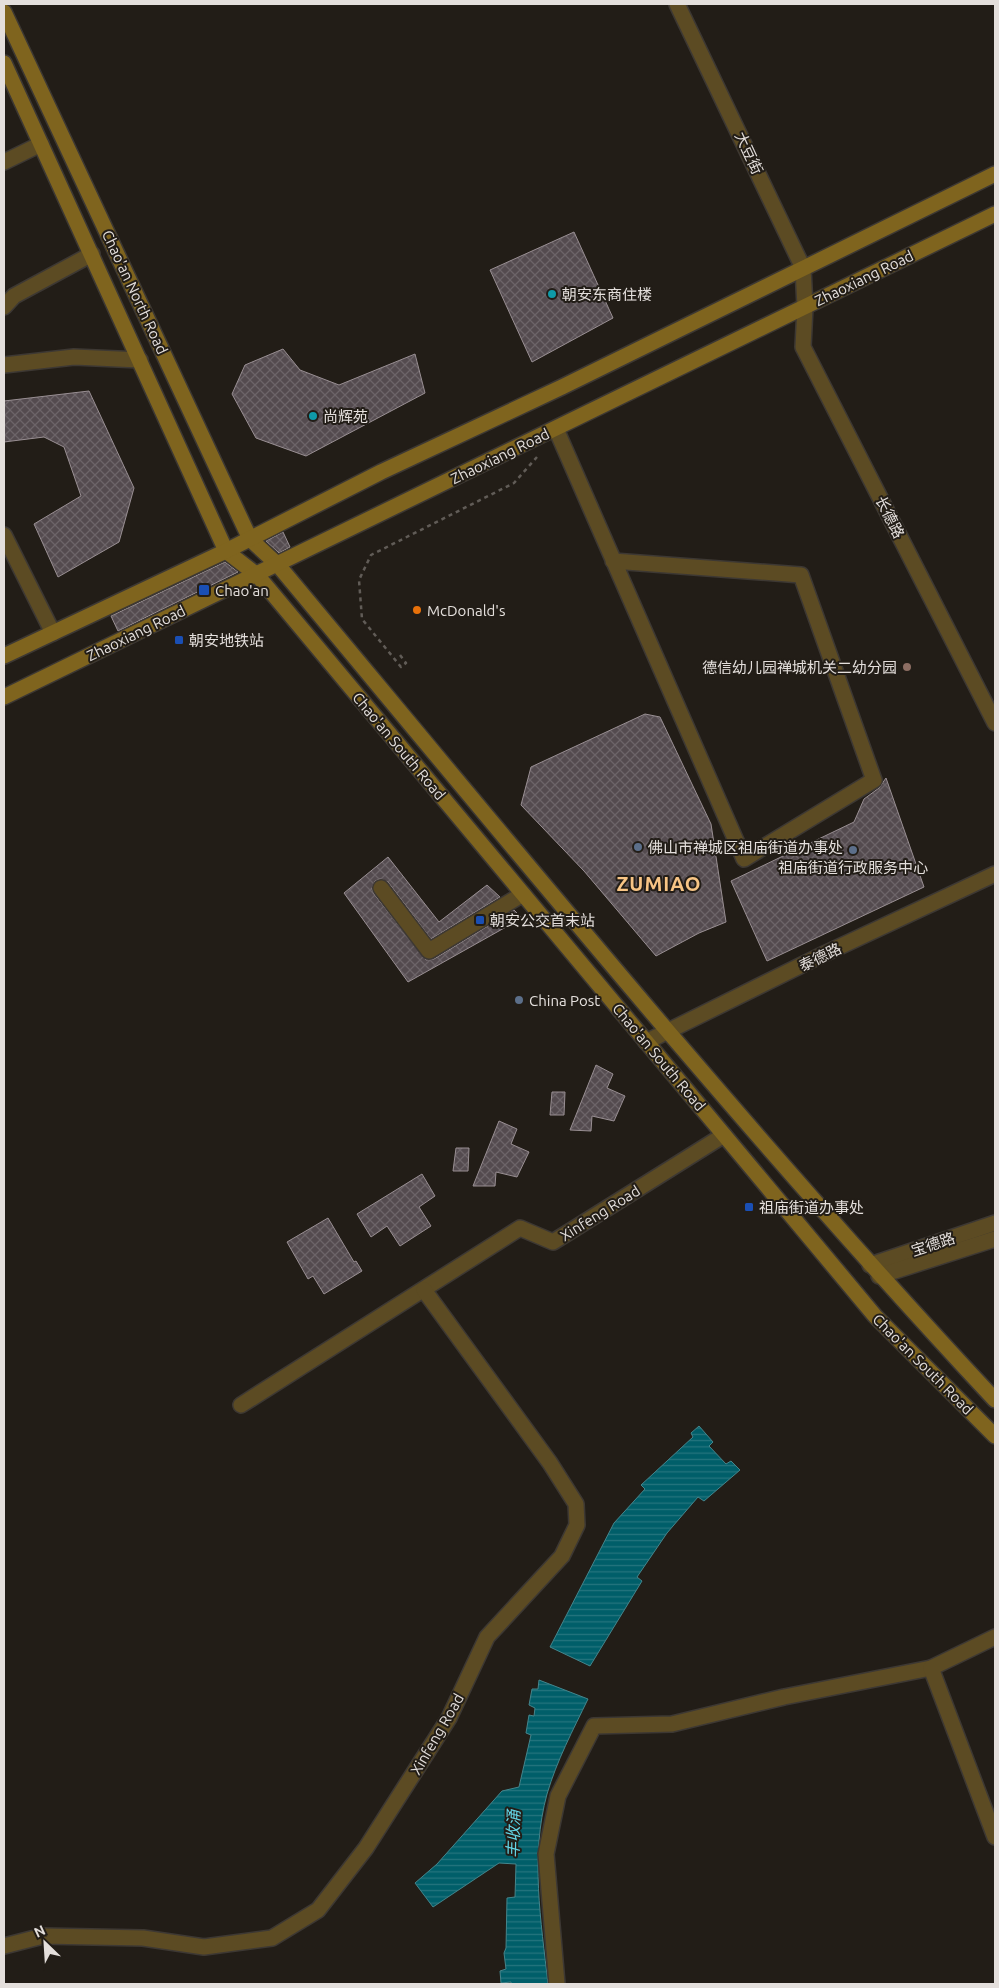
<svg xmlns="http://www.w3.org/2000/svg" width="999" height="1988" font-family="Ubuntu,'Noto Sans SC',sans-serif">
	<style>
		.water { fill: url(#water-rules); stroke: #44858c }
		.building { fill: url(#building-cross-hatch); stroke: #998f93 }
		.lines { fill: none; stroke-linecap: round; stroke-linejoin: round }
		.minor-casing { stroke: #3d3833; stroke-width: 18 }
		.tertiary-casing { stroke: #3d3833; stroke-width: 18 }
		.secondary-casing { stroke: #3d3833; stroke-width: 18 }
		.path { stroke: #615c57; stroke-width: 2.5; stroke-dasharray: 4 4; stroke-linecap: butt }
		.minor { stroke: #5c4b23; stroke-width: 15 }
		.tertiary { stroke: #5c4b23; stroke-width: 15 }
		.secondary { stroke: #7f641e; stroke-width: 15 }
		.culture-dot { fill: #0f9aa8; stroke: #221d17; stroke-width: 2 }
		.transit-dot { fill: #1a4fb4; stroke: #221d17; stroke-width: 2 }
		.food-dot { fill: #e8710a; stroke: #221d17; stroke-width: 2 }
		.education-dot { fill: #8d6e63; stroke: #221d17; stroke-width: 2 }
		.service-dot { fill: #5c6f8a; stroke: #221d17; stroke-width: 2 }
		.labels { text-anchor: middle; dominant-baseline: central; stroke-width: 4; stroke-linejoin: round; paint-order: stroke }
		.street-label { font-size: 15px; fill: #e4dfdc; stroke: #221d17 }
		.poi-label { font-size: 15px; fill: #e4dfdc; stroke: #221d17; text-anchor: start }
		.water-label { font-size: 16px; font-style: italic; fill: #64d6e7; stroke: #221d17 }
		.district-label { font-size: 20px; font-weight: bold; letter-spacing: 1px; fill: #f8c585; stroke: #221d17 }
	</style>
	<defs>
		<pattern id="water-rules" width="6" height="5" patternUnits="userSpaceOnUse" patternTransform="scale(1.25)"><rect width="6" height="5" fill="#005e69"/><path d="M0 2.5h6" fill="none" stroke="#25757e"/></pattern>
		<pattern id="building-cross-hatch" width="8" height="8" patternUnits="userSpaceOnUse" patternTransform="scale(1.25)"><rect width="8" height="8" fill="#544b4f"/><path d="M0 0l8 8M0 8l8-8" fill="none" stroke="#6c6468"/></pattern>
	</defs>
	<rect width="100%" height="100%" fill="#221d17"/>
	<g class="water">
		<polygon points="699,1426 713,1442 709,1446 726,1464 731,1461 740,1470 704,1501 698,1497 667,1533 637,1577 642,1581 590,1666 550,1647 614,1523 645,1489 641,1485 693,1437 691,1433"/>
		<path d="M539,1680L588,1699C573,1730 557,1760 547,1794C530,1856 541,1921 548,1984H511V1982L501,1983L500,1971L506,1969L504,1953L506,1948L507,1898L515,1897L516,1864L499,1863L433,1907L415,1883L437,1864L502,1791L519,1787L531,1735L526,1733L529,1715L534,1716L535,1708L529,1705L532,1689H538Z"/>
	</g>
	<g class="building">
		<polygon points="574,232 613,318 532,362 490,270"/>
		<polygon points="283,349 300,370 339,385 415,354 425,393 306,456 256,438 232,394 245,365"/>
		<polygon points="89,391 134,488 119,542 58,577 34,524 81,496 64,447 44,437 4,442 4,401"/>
		<polygon points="283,532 290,547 279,553 266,541"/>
		<polygon points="225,562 238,572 118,631 111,616"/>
		<polygon points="645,714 660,717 711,824 726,922 699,933 656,956 584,871 521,805 531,767"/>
		<polygon points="886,778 924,887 767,961 731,881 854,822 864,799 879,788"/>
		<polygon points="388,857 439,922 487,885 500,897 431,939 388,882 380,879 375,881 372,889 374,894 426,960 434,959 514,910 522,918 408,982 344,893"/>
		<polygon points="596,1065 613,1074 607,1088 625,1096 614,1121 592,1116 591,1131 570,1130"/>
		<polygon points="552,1092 565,1092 564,1115 550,1115"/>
		<polygon points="499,1121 517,1129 511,1144 529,1152 517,1177 496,1172 495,1186 473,1186"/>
		<polygon points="456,1148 469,1148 468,1171 453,1171"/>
		<polygon points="422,1174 435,1196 419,1207 431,1226 400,1246 387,1226 371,1237 357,1214"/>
		<polygon points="328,1218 354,1262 356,1261 362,1271 324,1294 313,1276 308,1279 287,1242"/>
	</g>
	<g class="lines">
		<g class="minor-casing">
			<g id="minor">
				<polyline points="4,162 41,144"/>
				<polyline points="4,307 14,296 92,254"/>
				<polyline points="4,365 74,357 140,360"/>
				<polyline points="556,429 744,859 874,780 801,575 613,561"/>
				<polyline points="4,535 53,633"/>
				<polyline points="381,888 429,951 523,894"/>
				<polyline points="241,1405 520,1228 553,1242 724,1135"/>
				<polyline points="4,1946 43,1936 143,1938 204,1947 272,1938 318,1910 366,1848 449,1718 487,1637 562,1556 577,1525 576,1504 550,1463 424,1290"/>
				<polyline points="557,1984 546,1854 558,1796 594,1726 672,1724 784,1697 931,1668"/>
			</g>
		</g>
		<g class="tertiary-casing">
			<g id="tertiary">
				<polyline points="677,4 803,268 805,307 803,347 995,723"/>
				<polyline points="646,1042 824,954 995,874"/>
				<polyline points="870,1265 995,1223"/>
				<polyline points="879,1276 995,1239"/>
				<polyline points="995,1637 931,1668 995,1837"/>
			</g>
		</g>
		<g class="secondary-casing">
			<g id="secondary">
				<path d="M4,12L250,539L278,565C513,847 745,1132 995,1400"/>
				<polyline points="4,63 226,551 257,575 875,1316 995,1436"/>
				<polyline points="4,656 226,551 381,472 562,387 995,174"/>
				<polyline points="4,697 995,214"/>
			</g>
		</g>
		<polyline class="path" points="400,655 406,663 401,667 362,619 359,580 371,555 514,483 537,457"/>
		<use href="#minor" class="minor"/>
		<use href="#tertiary" class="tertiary"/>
		<use href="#secondary" class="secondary"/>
	</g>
	<g class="culture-dot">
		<circle cx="552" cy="294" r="5"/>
		<circle cx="313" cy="416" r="5"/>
	</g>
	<g class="transit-dot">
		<rect x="198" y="584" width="12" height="12" rx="2.5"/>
		<rect x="174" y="635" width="10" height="10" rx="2.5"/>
		<rect x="475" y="915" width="10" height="10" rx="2.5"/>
		<rect x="744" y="1202" width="10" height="10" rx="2.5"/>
	</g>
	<circle class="food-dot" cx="417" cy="610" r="5"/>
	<circle class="education-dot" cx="907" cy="667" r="5"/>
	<g class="service-dot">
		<circle cx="638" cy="847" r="5"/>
		<circle cx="853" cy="850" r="5"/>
		<circle cx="519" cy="1000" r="5"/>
	</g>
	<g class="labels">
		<g class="street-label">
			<text transform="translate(749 153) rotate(65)">大豆街</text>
			<text transform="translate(864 278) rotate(-26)">Zhaoxiang Road</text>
			<text transform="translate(135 292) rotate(65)">Chao'an North Road</text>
			<text transform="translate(500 456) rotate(-26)">Zhaoxiang Road</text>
			<text transform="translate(890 517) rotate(63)">长德路</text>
			<text transform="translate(136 633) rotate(-26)">Zhaoxiang Road</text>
			<text transform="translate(399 746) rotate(50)">Chao'an South Road</text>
			<text transform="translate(820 957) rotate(-26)">泰德路</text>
			<text transform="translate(659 1057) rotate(50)">Chao'an South Road</text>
			<text transform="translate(600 1213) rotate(-32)">Xinfeng Road</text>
			<text transform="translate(933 1244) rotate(-18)">宝德路</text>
			<text transform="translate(923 1364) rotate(45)">Chao'an South Road</text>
			<text transform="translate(437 1734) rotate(-60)">Xinfeng Road</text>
		</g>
		<g class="poi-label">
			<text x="562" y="294">朝安东商住楼</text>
			<text x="323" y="416">尚辉苑</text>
			<text x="215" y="590">Chao'an</text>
			<text x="427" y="610">McDonald's</text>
			<text x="189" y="640">朝安地铁站</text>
			<text x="897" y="667" text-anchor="end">德信幼儿园禅城机关二幼分园</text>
			<text x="648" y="847">佛山市禅城区祖庙街道办事处</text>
			<text x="853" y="867" text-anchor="middle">祖庙街道行政服务中心</text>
			<text x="490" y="920">朝安公交首末站</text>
			<text x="529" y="1000">China Post</text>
			<text x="759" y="1207">祖庙街道办事处</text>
		</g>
		<g class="water-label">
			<text transform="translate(513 1834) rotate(-89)">丰收涌</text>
		</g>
		<g class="district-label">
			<text x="659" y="883">ZUMIAO</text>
		</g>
	</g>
	<rect width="999" height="1988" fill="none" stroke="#e4dfdc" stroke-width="10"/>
	<g transform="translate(45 1943) rotate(335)" stroke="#221d17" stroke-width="4" paint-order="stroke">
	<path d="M0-4L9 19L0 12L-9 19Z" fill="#e4dfdc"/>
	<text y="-8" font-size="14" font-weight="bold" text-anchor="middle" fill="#e4dfdc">N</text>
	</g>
</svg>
